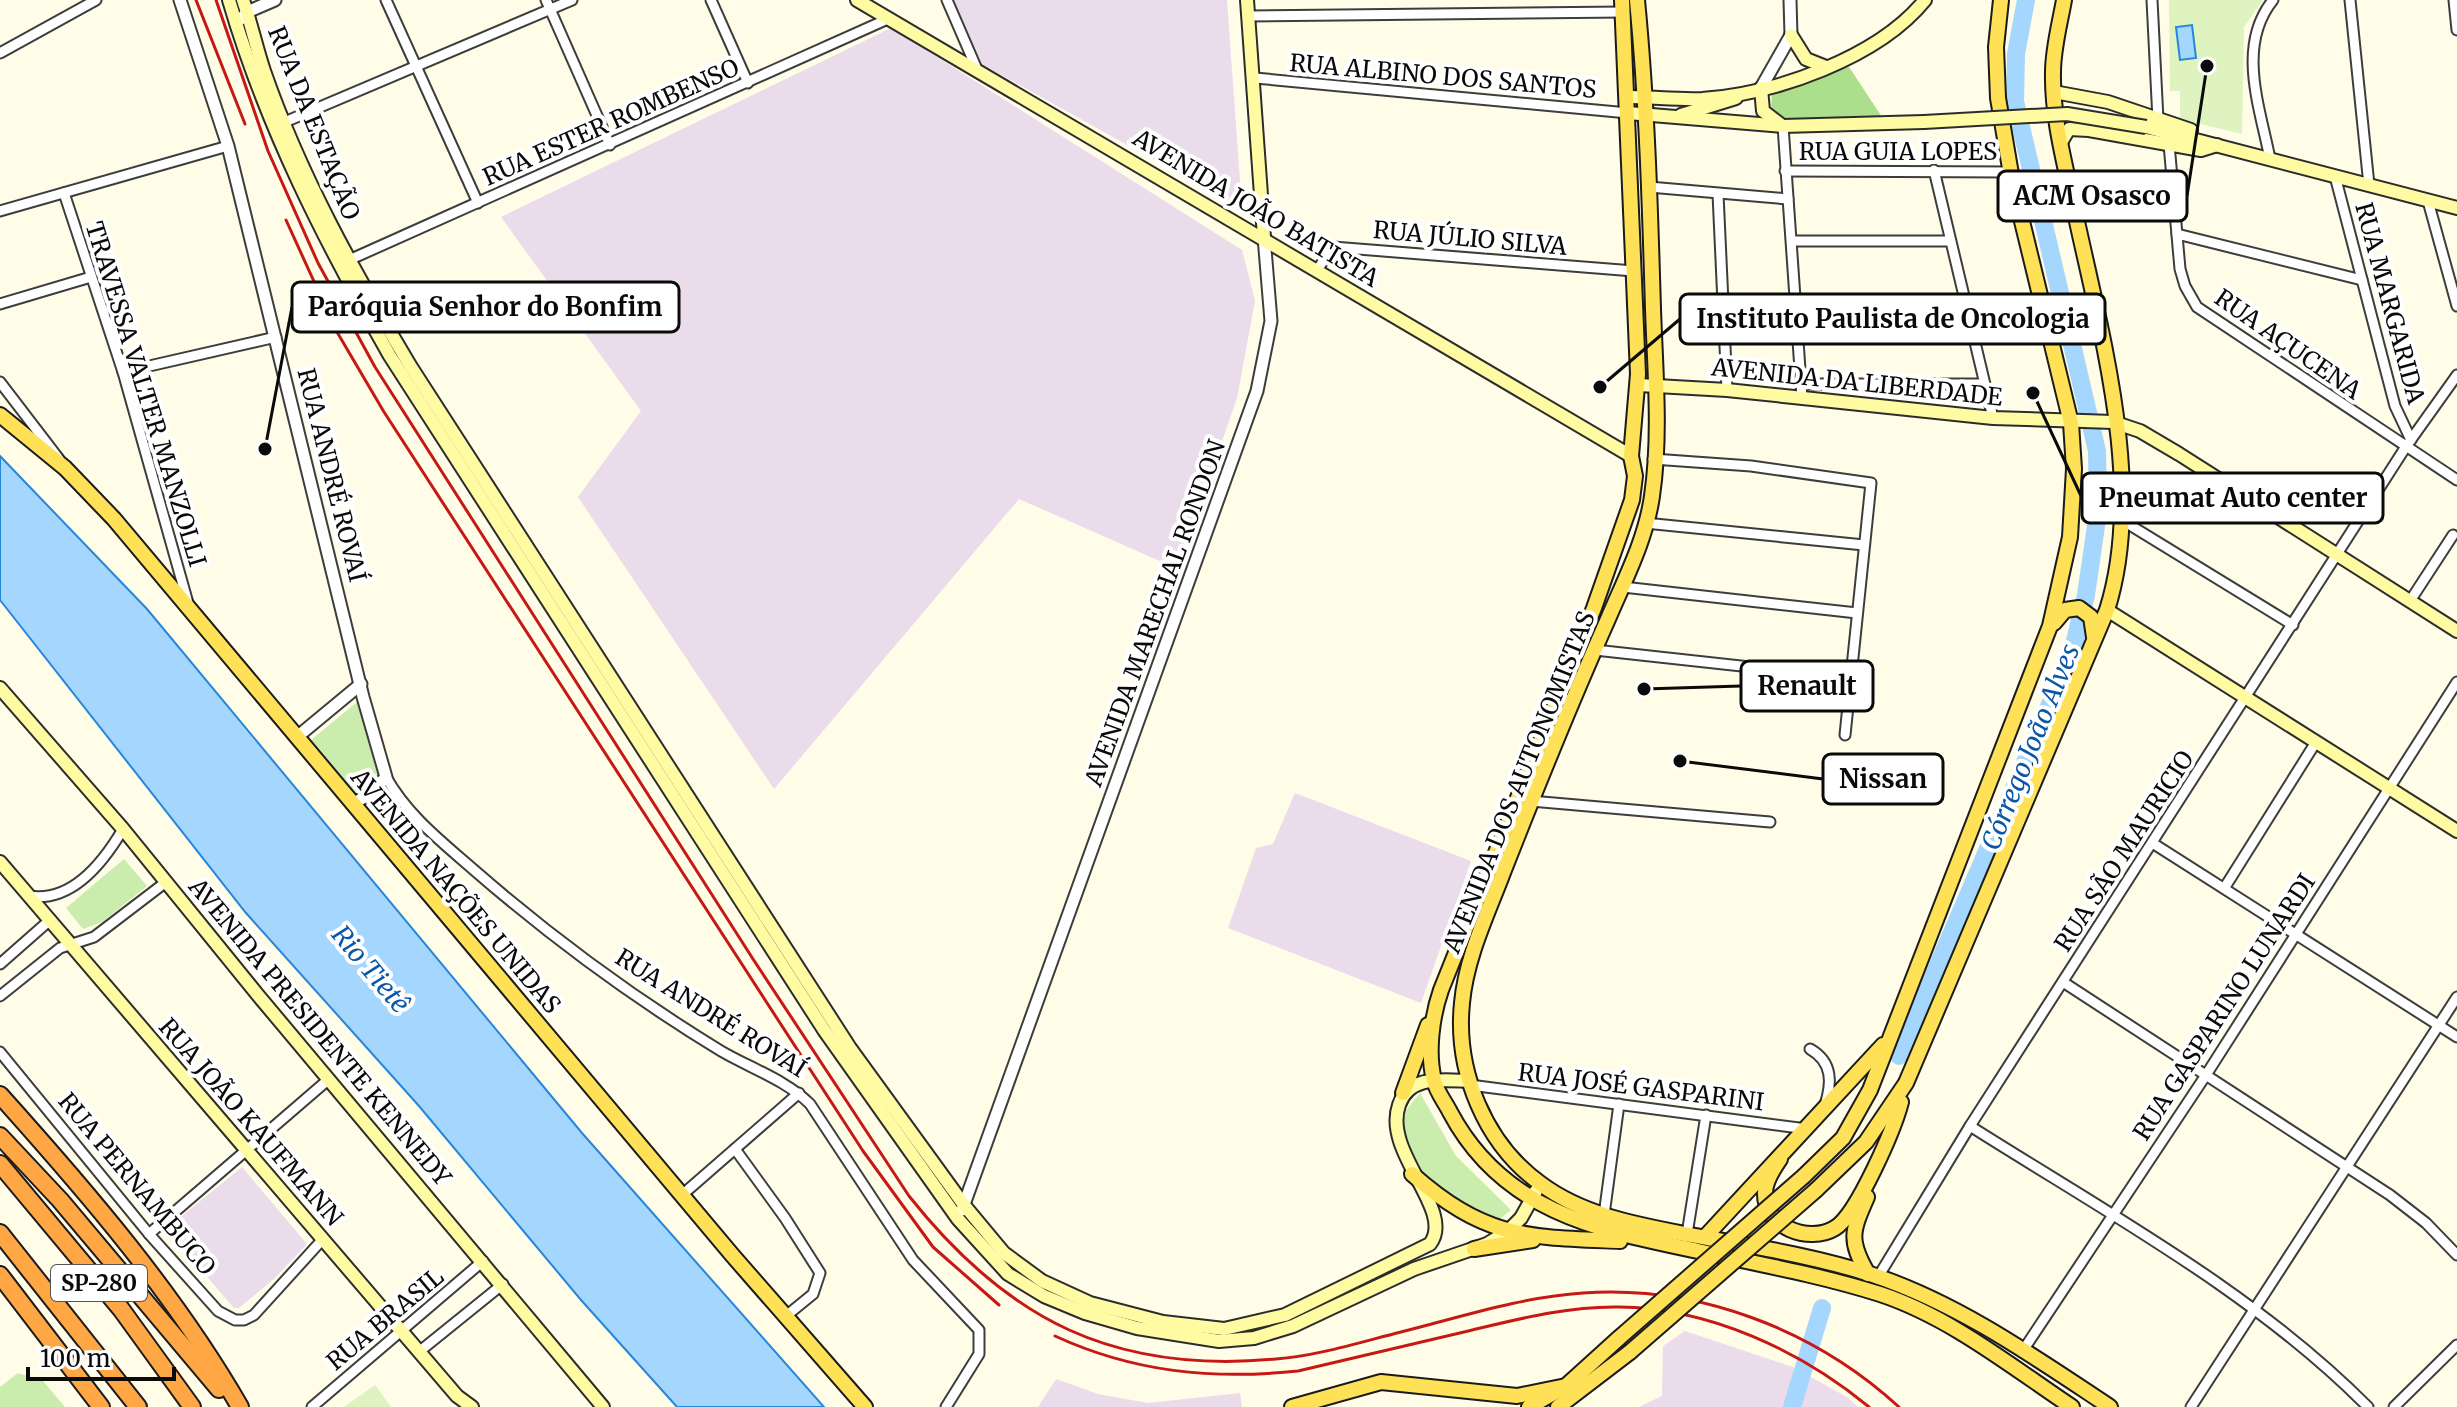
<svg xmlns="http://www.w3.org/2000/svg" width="2457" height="1407" font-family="Merriweather,serif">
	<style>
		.industrial { fill: #eadceb }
		.green { fill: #caedad }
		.forest { fill: #abdf8b }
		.pitch { fill: #def3c0 }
		.water { fill: #a5d6fd; stroke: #2586db; stroke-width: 2 }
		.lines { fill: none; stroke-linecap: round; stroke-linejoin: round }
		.river { stroke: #a5d6fd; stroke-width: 18 }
		.minor-casing { stroke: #3d3d3d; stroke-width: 13 }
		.tertiary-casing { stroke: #3d3d3d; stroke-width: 15 }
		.secondary-casing { stroke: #2c2c2c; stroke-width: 16 }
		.primary-casing { stroke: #1b1b1b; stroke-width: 18 }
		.motorway-casing { stroke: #1b1b1b; stroke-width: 20 }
		.minor { stroke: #fff; stroke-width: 9 }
		.tertiary { stroke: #fff; stroke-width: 11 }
		.secondary { stroke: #fffba2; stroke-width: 12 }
		.primary { stroke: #ffe157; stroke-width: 14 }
		.motorway { stroke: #ffa645; stroke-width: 16 }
		.rail { stroke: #c61916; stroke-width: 3 }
		.secondary-bridge-casing { stroke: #2c2c2c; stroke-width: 16; stroke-linecap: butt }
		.primary-bridge-casing { stroke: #1b1b1b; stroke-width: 18; stroke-linecap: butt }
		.secondary-bridge { stroke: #fffba2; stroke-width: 12 }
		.primary-bridge { stroke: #ffe157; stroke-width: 14 }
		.labels { text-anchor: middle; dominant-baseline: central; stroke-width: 8; stroke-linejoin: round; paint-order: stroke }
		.shield { fill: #fff; stroke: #545454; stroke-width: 2 }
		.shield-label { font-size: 22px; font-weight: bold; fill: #0a0a0a }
		.street-label { font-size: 24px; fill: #0a0a0a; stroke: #fff }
		.water-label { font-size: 26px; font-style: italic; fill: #0957a6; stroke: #fff }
		.leader { fill: none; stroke: #0a0a0a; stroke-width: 3 }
		.callout-dot { fill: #0a0a0a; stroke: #fff; stroke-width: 3 }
		.callout { fill: #fff; stroke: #0a0a0a; stroke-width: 3 }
		.callout-label { font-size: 26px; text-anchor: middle; font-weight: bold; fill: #0a0a0a }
	</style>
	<rect width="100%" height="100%" fill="#fffce7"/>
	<g class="industrial">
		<polygon points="954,0 1227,0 1242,209 980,63"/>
		<polygon points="891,28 1242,250 1255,301 1237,398 1178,569 1019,499 774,789 578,497 641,411 501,217"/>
		<polygon points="1295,793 1471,861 1421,1003 1228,928 1256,848 1273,844"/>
		<polygon points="242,1167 307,1244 274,1279 239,1308 234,1308 166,1229"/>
		<polygon points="1685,1331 1793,1367 1847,1397 1858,1407 1639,1407 1662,1396 1663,1346"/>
		<polygon points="1056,1379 1098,1394 1148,1403 1240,1393 1242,1407 1038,1407"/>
	</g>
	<g class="green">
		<polygon points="363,697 386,777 354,803 305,745"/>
		<polygon points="124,859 147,886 102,922 83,929 66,908"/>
		<path d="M1420,1093L1456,1156L1511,1210L1496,1222C1455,1214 1393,1161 1405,1114C1407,1107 1415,1100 1420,1093Z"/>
		<polygon points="18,1373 43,1381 65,1407 0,1407 0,1387"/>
	</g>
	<polygon class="forest" points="1849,67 1882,117 1782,122 1771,109 1772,92"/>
	<g class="pitch">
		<polygon points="2169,0 2263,0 2244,27 2242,134 2180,119 2180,91 2170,91"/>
		<polygon points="375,1385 391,1407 344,1407"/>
	</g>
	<g class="water">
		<polygon points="2192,25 2196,58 2180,60 2176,27"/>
		<polygon points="0,456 147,609 582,1133 824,1407 677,1407 581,1300 419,1106 246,913 0,600"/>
	</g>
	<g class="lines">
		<g class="river">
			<polyline points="1899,1056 2072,653 2086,595 2098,512 2097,451 2015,101 2016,54 2026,0"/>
			<polyline points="1792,1407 1822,1308"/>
		</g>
		<g class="minor-casing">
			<g id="minor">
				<polyline points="386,0 478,203"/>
				<polyline points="546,0 610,145"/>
				<polyline points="711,0 748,83"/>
				<polyline points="947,0 976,67"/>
				<polyline points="2152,0 2158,120"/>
				<polyline points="2350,0 2369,185"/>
				<polyline points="2454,0 2457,30"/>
				<polyline points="1249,16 1624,12"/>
				<polyline points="0,53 96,0"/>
				<polyline points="1255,78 1628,113"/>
				<polyline points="280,124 572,0"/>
				<polyline points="1783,126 1802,398"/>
				<polyline points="2169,144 2180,269 2185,286 2197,307 2457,480"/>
				<path d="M2270,159C2260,107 2236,46 2273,0"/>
				<polyline points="1934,170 1993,418"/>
				<polyline points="1785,171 2011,172"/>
				<polyline points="2335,176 2395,406 2411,440"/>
				<polyline points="1649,187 1788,199"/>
				<polyline points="64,193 123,372 188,603"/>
				<polyline points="1718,194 1727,390"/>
				<polyline points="2428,201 2457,306"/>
				<polyline points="0,211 228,146"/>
				<polyline points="2177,234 2362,280"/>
				<polyline points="1792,241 1950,241"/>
				<polyline points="349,260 890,18"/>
				<polyline points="1317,270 1333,247 1634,271"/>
				<polyline points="0,304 91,277"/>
				<polyline points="1795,311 1966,312"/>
				<polyline points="123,372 276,337"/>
				<polyline points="0,382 59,459"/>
				<polyline points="1801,384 1984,384"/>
				<polyline points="1653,459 1751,466 1871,483 1845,735"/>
				<polyline points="2120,519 2293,625"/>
				<polyline points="1645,523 1864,545"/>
				<polyline points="1623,587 1857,613"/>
				<polyline points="2410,601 2453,535"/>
				<polyline points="1595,650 1851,678"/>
				<path d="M386,777C407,815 442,842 474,870C551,937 634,998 721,1051C750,1068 786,1080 810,1104L913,1260L979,1330V1354L946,1407"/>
				<polyline points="1531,801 1770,822"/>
				<polyline points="2154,844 2457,1037"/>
				<polyline points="2225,887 2316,742"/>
				<path d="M29,896C72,903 103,863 123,829"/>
				<polyline points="0,964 50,920"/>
				<polyline points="2063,982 2390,1195 2426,1223 2457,1255"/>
				<polyline points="0,996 60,948 94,937 166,882"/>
				<path d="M1810,1049C1833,1062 1832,1083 1825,1105"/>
				<polyline points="0,1052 149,1234 218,1311 235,1320 244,1320 254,1315 322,1240"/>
				<polyline points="1470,1085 1807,1129"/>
				<path d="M1970,1126C2107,1213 2254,1292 2368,1407"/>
				<polyline points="735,1149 785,1218 820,1273 813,1294 786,1316"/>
				<polyline points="682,1195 799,1093"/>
				<polyline points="1604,1215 1619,1104"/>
				<polyline points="149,1234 329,1079"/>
				<polyline points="1687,1234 1706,1115"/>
				<polyline points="1878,1277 1970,1126 2405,448 2457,375"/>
				<polyline points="420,1351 503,1284"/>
				<polyline points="2022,1352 2206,1075 2457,682"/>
				<polyline points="312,1407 483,1261"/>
				<polyline points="2191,1407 2457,997"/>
				<polyline points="2394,1407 2457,1345"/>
			</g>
		</g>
		<g class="tertiary-casing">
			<g id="tertiary">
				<polyline points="180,0 228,146 363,697 386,777 370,794 354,803"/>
				<polyline points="241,19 247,12 275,0"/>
				<polyline points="1761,88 1791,35 1790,0"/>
				<polyline points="297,737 361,684"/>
				<polyline points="962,1210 1257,391 1271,321 1264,237"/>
			</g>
		</g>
		<g class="secondary-casing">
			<g id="secondary">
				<path d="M229,0C266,127 325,242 390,356L824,1030L958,1219L1008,1274L1044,1296L1085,1313L1137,1328L1219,1341L1254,1338L1293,1326L1414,1269L1487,1244L1507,1232L1521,1218L1536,1191"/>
				<path d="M243,0C251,23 256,47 264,71C300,175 354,272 411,367L850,1048L964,1205L1004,1253L1042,1281L1090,1303L1163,1322L1224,1329L1285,1315L1430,1244C1456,1210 1382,1153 1399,1105C1409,1075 1442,1080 1468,1081"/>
				<polyline points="857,0 1631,456"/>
				<polyline points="1247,0 1264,237"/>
				<polyline points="1791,35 1806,59 1826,67"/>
				<polyline points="1761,88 1763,111 1780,124"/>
				<polyline points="2054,92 2108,102 2191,130"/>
				<path d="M1628,97C1652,97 1678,100 1702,99C1775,94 1878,58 1925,0"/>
				<polyline points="1628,113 1783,126 1924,122"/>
				<polyline points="1681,115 1736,98"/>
				<polyline points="2146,127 2457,208"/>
				<polyline points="2060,144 2069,129 2089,130 2201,150 2217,145"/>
				<polyline points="1639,385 1727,390 1993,418 2113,422 2140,431 2179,454 2457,631"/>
				<polyline points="2107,610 2457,831"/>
				<polyline points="0,688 123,829 257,994 603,1407"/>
				<polyline points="0,862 457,1396 472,1407"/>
			</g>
		</g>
		<g class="primary-casing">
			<g id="primary">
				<path d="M1622,0L1638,374L1631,456L1635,476L1632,500L1594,608L1441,990C1432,1016 1427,1052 1434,1080C1436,1091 1445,1102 1450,1112C1503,1212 1598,1230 1698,1251C1759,1264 1820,1275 1880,1294C1950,1317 2012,1367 2072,1407"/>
				<path d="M1637,0C1647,103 1650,205 1653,309C1655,370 1661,435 1652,496C1646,539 1625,579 1608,619C1571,702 1537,786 1504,870C1488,913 1466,957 1462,1003C1455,1071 1485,1144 1541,1184C1584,1216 1639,1225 1690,1235C1751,1246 1815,1256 1873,1275C1958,1303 2036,1358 2110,1407"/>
				<polyline points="0,415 65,468 114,519 733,1256 865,1407"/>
				<polyline points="2054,623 2065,610 2079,608 2091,617 2094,637"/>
				<polyline points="1403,1093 1428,1025"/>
				<path d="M1780,1159C1773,1169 1765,1181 1765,1193C1764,1227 1809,1244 1835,1228C1857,1215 1894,1129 1901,1102"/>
				<path d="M1412,1174C1486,1239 1526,1237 1620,1241"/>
				<polyline points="1804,1176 1843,1138 1870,1090 2050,626 2070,537 2074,469 2071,423 2012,180 1998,98 1996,47 2001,0"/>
				<path d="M1816,1190L1866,1142L1906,1083L2107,610C2147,484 2098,324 2072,198C2063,157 2052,114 2053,72C2053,48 2060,23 2064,0"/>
				<path d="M1867,1197C1852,1231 1848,1240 1868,1274"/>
				<polyline points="1705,1237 1883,1045"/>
				<polyline points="1474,1249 1533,1240"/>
				<polyline points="1292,1407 1381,1382 1517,1396 1566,1386"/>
				<polyline points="1529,1407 1566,1386 1619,1338"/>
				<polyline points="1558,1407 1630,1352"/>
			</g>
		</g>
		<g class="motorway-casing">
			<g id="motorway">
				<path d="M0,1095C87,1192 175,1294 240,1407"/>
				<polyline points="0,1136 60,1200 219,1389"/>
				<polyline points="0,1164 121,1309 192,1407"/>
				<polyline points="0,1233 138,1407"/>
				<polyline points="0,1275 101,1407"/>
			</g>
		</g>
		<use href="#minor" class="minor"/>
		<use href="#tertiary" class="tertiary"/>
		<use href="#secondary" class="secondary"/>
		<use href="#primary" class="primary"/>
		<use href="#motorway" class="motorway"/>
		<g class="rail">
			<polyline points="196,0 245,124"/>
			<path d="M216,0L268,151L318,263L375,367L753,959L909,1196C1008,1321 1115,1374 1276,1359C1317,1356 1361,1342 1401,1332C1461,1317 1521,1297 1583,1293C1698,1285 1814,1329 1899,1407"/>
			<polyline points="286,220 337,332 384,412 863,1151 933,1247 999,1305"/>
			<path d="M1055,1336C1133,1372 1212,1380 1298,1371C1353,1358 1408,1345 1464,1332C1515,1320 1566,1306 1619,1307C1710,1308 1801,1351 1869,1407"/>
		</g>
		<g class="secondary-bridge-casing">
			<polyline id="secondary-bridge" points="1924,122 2067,114 2146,127"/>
		</g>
		<g class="primary-bridge-casing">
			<g id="primary-bridge">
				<polyline points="1619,1338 1804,1176"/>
				<polyline points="1630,1352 1816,1190"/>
			</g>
		</g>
		<use href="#secondary-bridge" class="secondary-bridge"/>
		<use href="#primary-bridge" class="primary-bridge"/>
	</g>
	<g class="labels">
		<rect class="shield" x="51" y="1265" width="96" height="36" rx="6"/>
		<g class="shield-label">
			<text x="99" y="1283">SP-280</text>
		</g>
		<g class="street-label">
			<text transform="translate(1443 76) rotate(5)">RUA ALBINO DOS SANTOS</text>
			<text transform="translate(611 122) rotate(-24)">RUA ESTER ROMBENSO</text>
			<text transform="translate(314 123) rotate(68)">RUA DA ESTAÇÃO</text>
			<text x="1898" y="151">RUA GUIA LOPES</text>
			<text transform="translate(1256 208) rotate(31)">AVENIDA JOÃO BATISTA</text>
			<text transform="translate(1470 238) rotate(5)">RUA JÚLIO SILVA</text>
			<text transform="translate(2390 303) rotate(75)">RUA MARGARIDA</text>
			<text transform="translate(2288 344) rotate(35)">RUA AÇUCENA</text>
			<text transform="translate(1857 382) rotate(6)">AVENIDA DA LIBERDADE</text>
			<text transform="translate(146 394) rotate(73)">TRAVESSA VALTER MANZOLLI</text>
			<text transform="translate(332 475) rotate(76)">RUA ANDRÉ ROVAÍ</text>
			<text transform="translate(1155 613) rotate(-70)">AVENIDA MARECHAL RONDON</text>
			<text transform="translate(1519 782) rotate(-68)">AVENIDA DOS AUTONOMISTAS</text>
			<text transform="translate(2124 851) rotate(-57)">RUA SÃO MAURICIO</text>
			<text transform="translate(456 891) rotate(50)">AVENIDA NAÇÕES UNIDAS</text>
			<text transform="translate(2224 1007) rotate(-57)">RUA GASPARINO LUNARDI</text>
			<text transform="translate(711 1013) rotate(32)">RUA ANDRÉ ROVAÍ</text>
			<text transform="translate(320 1032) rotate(50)">AVENIDA PRESIDENTE KENNEDY</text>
			<text transform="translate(1641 1087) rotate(7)">RUA JOSÉ GASPARINI</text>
			<text transform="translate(251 1122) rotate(49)">RUA JOÃO KAUFMANN</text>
			<text transform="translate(137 1184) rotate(50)">RUA PERNAMBUCO</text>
			<text transform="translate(385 1319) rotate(-40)">RUA BRASIL</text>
		</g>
		<g class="water-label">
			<text transform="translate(2030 747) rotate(-68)">Córrego João Alves</text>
			<text transform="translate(371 969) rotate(50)">Rio Tietê</text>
		</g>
	</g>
	<path class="leader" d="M2207 66L2187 196M265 449L292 307M1600 387L1680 319M2033 393L2082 498M1644 689L1741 686M1680 761L1823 779"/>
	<g class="callout-dot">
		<circle cx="2207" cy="66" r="8"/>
		<circle cx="265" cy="449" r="8"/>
		<circle cx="1600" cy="387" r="8"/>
		<circle cx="2033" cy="393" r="8"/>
		<circle cx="1644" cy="689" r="8"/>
		<circle cx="1680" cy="761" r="8"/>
	</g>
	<g class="callout">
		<rect x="1998" y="171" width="189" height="50" rx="8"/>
		<rect x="292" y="282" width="387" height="50" rx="8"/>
		<rect x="1680" y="294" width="425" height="50" rx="8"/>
		<rect x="2082" y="473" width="301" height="50" rx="8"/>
		<rect x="1741" y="661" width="132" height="50" rx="8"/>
		<rect x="1823" y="754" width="120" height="50" rx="8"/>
	</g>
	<g class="callout-label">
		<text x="2092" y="205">ACM Osasco</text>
		<text x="485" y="316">Paróquia Senhor do Bonfim</text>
		<text x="1893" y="328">Instituto Paulista de Oncologia</text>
		<text x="2233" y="507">Pneumat Auto center</text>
		<text x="1807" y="695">Renault</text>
		<text x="1883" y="788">Nissan</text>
	</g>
	<path d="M28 1367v12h146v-12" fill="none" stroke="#0a0a0a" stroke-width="4"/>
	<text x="40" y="1367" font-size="24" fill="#0a0a0a" stroke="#ffffff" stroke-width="6" paint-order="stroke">100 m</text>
</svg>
